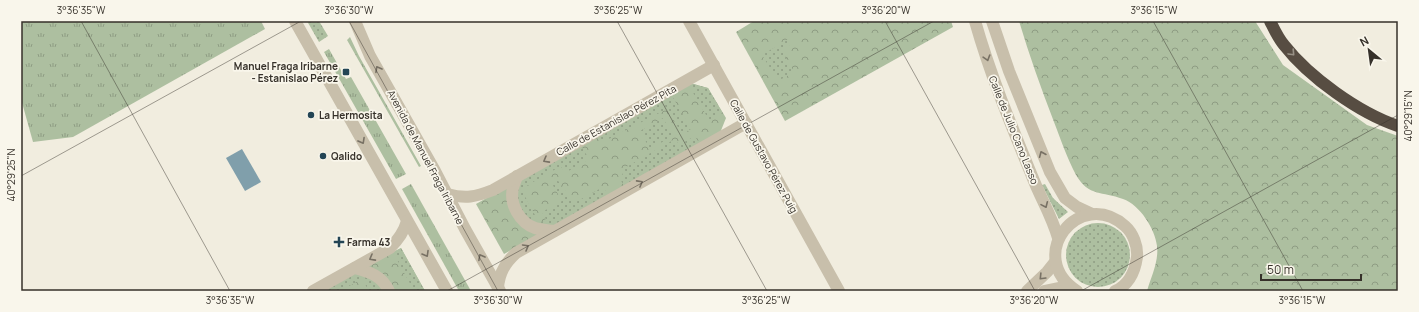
<svg xmlns="http://www.w3.org/2000/svg" width="1419" height="312" font-family="Manrope,sans-serif">
	<style>
		.grass { fill: url(#grass-tufts) }
		.park { fill: url(#park-crowns) }
		.garden { fill: url(#garden-dots) }
		.water { fill: #809fab }
		.lines { fill: none; stroke-linecap: round; stroke-linejoin: round }
		.minor { stroke: #c8bfab; stroke-width: 12 }
		.highway { stroke: #574d42; stroke-width: 12 }
		.oneway { stroke: #989186 }
		.oneway2 { stroke: #787164 }
		.ticks { fill: none; stroke: #36312a; stroke-width: 1; stroke-opacity: 0.45 }
		.poi-dot { fill: #234555; stroke: #f9f6eb; stroke-width: 1.5 }
		.labels { text-anchor: middle; dominant-baseline: central; stroke-width: 3.5; stroke-linejoin: round; paint-order: stroke }
		.poi-label { font-size: 10px; font-weight: bold; fill: #36312a; stroke: #f9f6eb; text-anchor: start }
		.street-label { font-size: 10px; fill: #36312a; stroke: #f9f6eb }
		.neatline { fill: none; stroke: #36312a; stroke-width: 1.5 }
		.ticks-label { font-size: 10px; text-anchor: middle; fill: #36312a }
	</style>
	<defs>
		<pattern id="grass-tufts" width="24" height="20" patternUnits="userSpaceOnUse"><rect width="24" height="20" fill="#adbfa0"/><path d="M3 7l-1-3M5 7V3M7 7l1-3M15 17l-1-3M17 17v-4M19 17l1-3" fill="none" stroke="#8e9c83"/></pattern>
		<pattern id="park-crowns" width="20" height="18" patternUnits="userSpaceOnUse"><rect width="20" height="18" fill="#adbfa0"/><path d="M2 6a3 3 0 1 1 6 0M12 15a3 3 0 1 1 6 0" fill="none" stroke="#8e9c83"/></pattern>
		<pattern id="garden-dots" width="8" height="8" patternUnits="userSpaceOnUse"><rect width="8" height="8" fill="#adbfa0"/><path d="M2 2h.1M6 6h.1" fill="none" stroke="#8e9c83" stroke-width="1.8" stroke-linecap="round"/></pattern>
	</defs>
	<rect width="100%" height="100%" fill="#f1eddf"/>
	<g class="grass">
		<polygon points="21,21 261,21 265,29 73,137 33,142 21,99"/>
		<polygon points="350,37 359,56 421,166 419,167 347,40"/>
		<polygon points="329,49 346,79 351,77 406,174 396,179 324,52"/>
		<polygon points="411,184 471,291 459,291 402,189"/>
	</g>
	<g class="park">
		<polygon points="754,21 951,21 953,27 785,121 736,32"/>
		<path d="M1019,21H1255L1283,65L1367,125L1398,136V291H1147C1151,277 1159,261 1157,246C1155,229 1140,205 1123,199C1102,191 1089,197 1076,175C1067,158 1061,140 1054,122C1041,88 1029,55 1019,21Z"/>
		<polygon points="690,83 708,88 726,118 720,133 504,254 476,204"/>
		<polygon points="401,248 425,291 322,291"/>
	</g>
	<g class="garden">
		<polygon points="307,21 319,21 328,36 319,42"/>
		<polygon points="788,39 791,44 782,50 794,72 778,81 762,55"/>
		<polygon points="689,83 708,88 722,112 709,120 688,84"/>
		<polygon points="671,94 691,129 682,134 667,109 603,142 599,135"/>
		<polygon points="663,118 673,136 650,149 640,131"/>
		<polygon points="695,136 699,143 624,186 619,177 623,174 621,170 675,139 679,145"/>
		<polygon points="580,144 589,159 565,173 561,166 521,189 536,217 528,222 517,207 517,189 519,182"/>
		<polygon points="556,178 574,203 603,187 608,195 541,233 537,225 546,219 542,212 562,201 551,182"/>
		<polygon points="1045,184 1053,198 1068,212 1059,219 1042,185"/>
		<circle cx="1098" cy="255" r="32"/>
		<polygon points="401,248 425,291 414,291 393,252"/>
		<polygon points="358,273 379,284 383,291 369,291 362,279 340,291 321,291"/>
	</g>
	<polygon class="water" points="242,149 261,182 245,191 226,158"/>
	<g class="lines">
		<g class="minor">
			<polyline points="295,21 447,291"/>
			<polyline points="355,21 370,56 435,171 465,229 500,291"/>
			<polyline points="689,21 839,291"/>
			<path d="M975,21C990,74 1011,125 1032,176C1040,197 1052,216 1058,238"/>
			<polyline points="992,21 1009,71 1050,172 1065,198 1077,207 1092,214"/>
			<path d="M517,176C516,180 514,184 513,188C509,204 520,223 535,228C541,230 548,230 554,231"/>
			<path d="M447,194C466,199 475,197 493,190L714,65"/>
			<path d="M355,268C370,272 382,276 389,291"/>
			<path d="M498,288C499,273 505,263 516,253L746,123"/>
			<path d="M313,291L390,248C398,240 404,232 407,221"/>
			<polyline points="1027,291 1047,272 1055,262"/>
			<polyline points="1044,291 1068,286"/>
			<path d="M1077,291C1024,257 1079,186 1125,226C1133,233 1138,246 1137,257C1135,271 1129,285 1115,291"/>
		</g>
		<path class="highway" d="M1270,21C1274,29 1278,38 1284,45C1309,77 1359,113 1398,126"/>
	</g>
	<defs><path id="oneway-chevron" d="M-2-3.5L2.5 0L-2 3.5" fill="none" stroke-width="1.6" stroke-linecap="round" stroke-linejoin="round"/></defs>
	<use class="oneway" href="#oneway-chevron" transform="translate(1292 53) rotate(47)"/>
	<g class="oneway2">
		<use href="#oneway-chevron" transform="translate(987 58) rotate(73)"/>
		<use href="#oneway-chevron" transform="translate(378 69) rotate(-119)"/>
		<use href="#oneway-chevron" transform="translate(362 141) rotate(61)"/>
		<use href="#oneway-chevron" transform="translate(1042 154) rotate(-113)"/>
		<use href="#oneway-chevron" transform="translate(546 160) rotate(151)"/>
		<use href="#oneway-chevron" transform="translate(640 183) rotate(-29)"/>
		<use href="#oneway-chevron" transform="translate(1045 205) rotate(66)"/>
		<use href="#oneway-chevron" transform="translate(526 247) rotate(-30)"/>
		<use href="#oneway-chevron" transform="translate(426 254) rotate(60)"/>
		<use href="#oneway-chevron" transform="translate(481 257) rotate(-119)"/>
		<use href="#oneway-chevron" transform="translate(372 258) rotate(151)"/>
		<use href="#oneway-chevron" transform="translate(1042 277) rotate(134)"/>
	</g>
	<path class="ticks" d="M81,21L230,291M349,21L498,291M617,21L767,291M885,21L1035,291M1153,21L1303,291M21,176L301,21M447,291L934,21M1081,291L1398,115"/>
	<g class="poi-dot">
		<rect x="342" y="68" width="8" height="8" rx="2"/>
		<circle cx="311" cy="115" r="4"/>
		<circle cx="323" cy="156" r="4"/>
		<path d="M337 236h4v4h4v4h-4v4h-4v-4h-4v-4h4z"/>
	</g>
	<g class="labels">
		<g class="poi-label">
			<text x="338" y="66" text-anchor="end">Manuel Fraga Iribarne<tspan x="338" dy="12">- Estanislao Pérez</tspan></text>
			<text x="319" y="115">La Hermosita</text>
			<text x="331" y="156">Qalido</text>
			<text x="347" y="242">Farma 43</text>
		</g>
		<g class="street-label">
			<text transform="translate(616 120) rotate(-29)">Calle de Estanislao Pérez Pita</text>
			<text transform="translate(1014 130) rotate(68)">Calle de Julio Cano Lasso</text>
			<text transform="translate(764 156) rotate(61)">Calle de Gustavo Pérez Puig</text>
			<text transform="translate(426 157) rotate(62)">Avenida de Manuel Fraga Iribarne</text>
		</g>
	</g>
	<rect width="1419" height="312" fill="none" stroke="#f9f6eb" stroke-width="44"/>
	<g transform="translate(1369 50) rotate(331)" stroke="#f9f6eb" stroke-width="3" paint-order="stroke">
	<path d="M0-3L7 15L0 10L-7 15Z" fill="#36312a"/>
	<text y="-6" font-size="11" font-weight="bold" text-anchor="middle" fill="#36312a">N</text>
	</g>
	<path d="M1261 274v6h100v-6" fill="none" stroke="#36312a" stroke-width="2"/>
	<text x="1267" y="274" font-size="12" fill="#36312a" stroke="#f9f6eb" stroke-width="3" paint-order="stroke">50 m</text>
	<rect x="22" y="22" width="1375" height="268" class="neatline"/>
	<g class="ticks-label">
		<text x="81" y="14">3°36'35"W</text>
		<text x="349" y="14">3°36'30"W</text>
		<text x="618" y="14">3°36'25"W</text>
		<text x="886" y="14">3°36'20"W</text>
		<text x="1154" y="14">3°36'15"W</text>
		<text transform="translate(1408 116) rotate(-90)" y="4">40°29'15"N</text>
		<text transform="translate(11 175) rotate(-90)" y="4">40°29'25"N</text>
		<text x="230" y="304">3°36'35"W</text>
		<text x="498" y="304">3°36'30"W</text>
		<text x="766" y="304">3°36'25"W</text>
		<text x="1034" y="304">3°36'20"W</text>
		<text x="1302" y="304">3°36'15"W</text>
	</g>
</svg>
